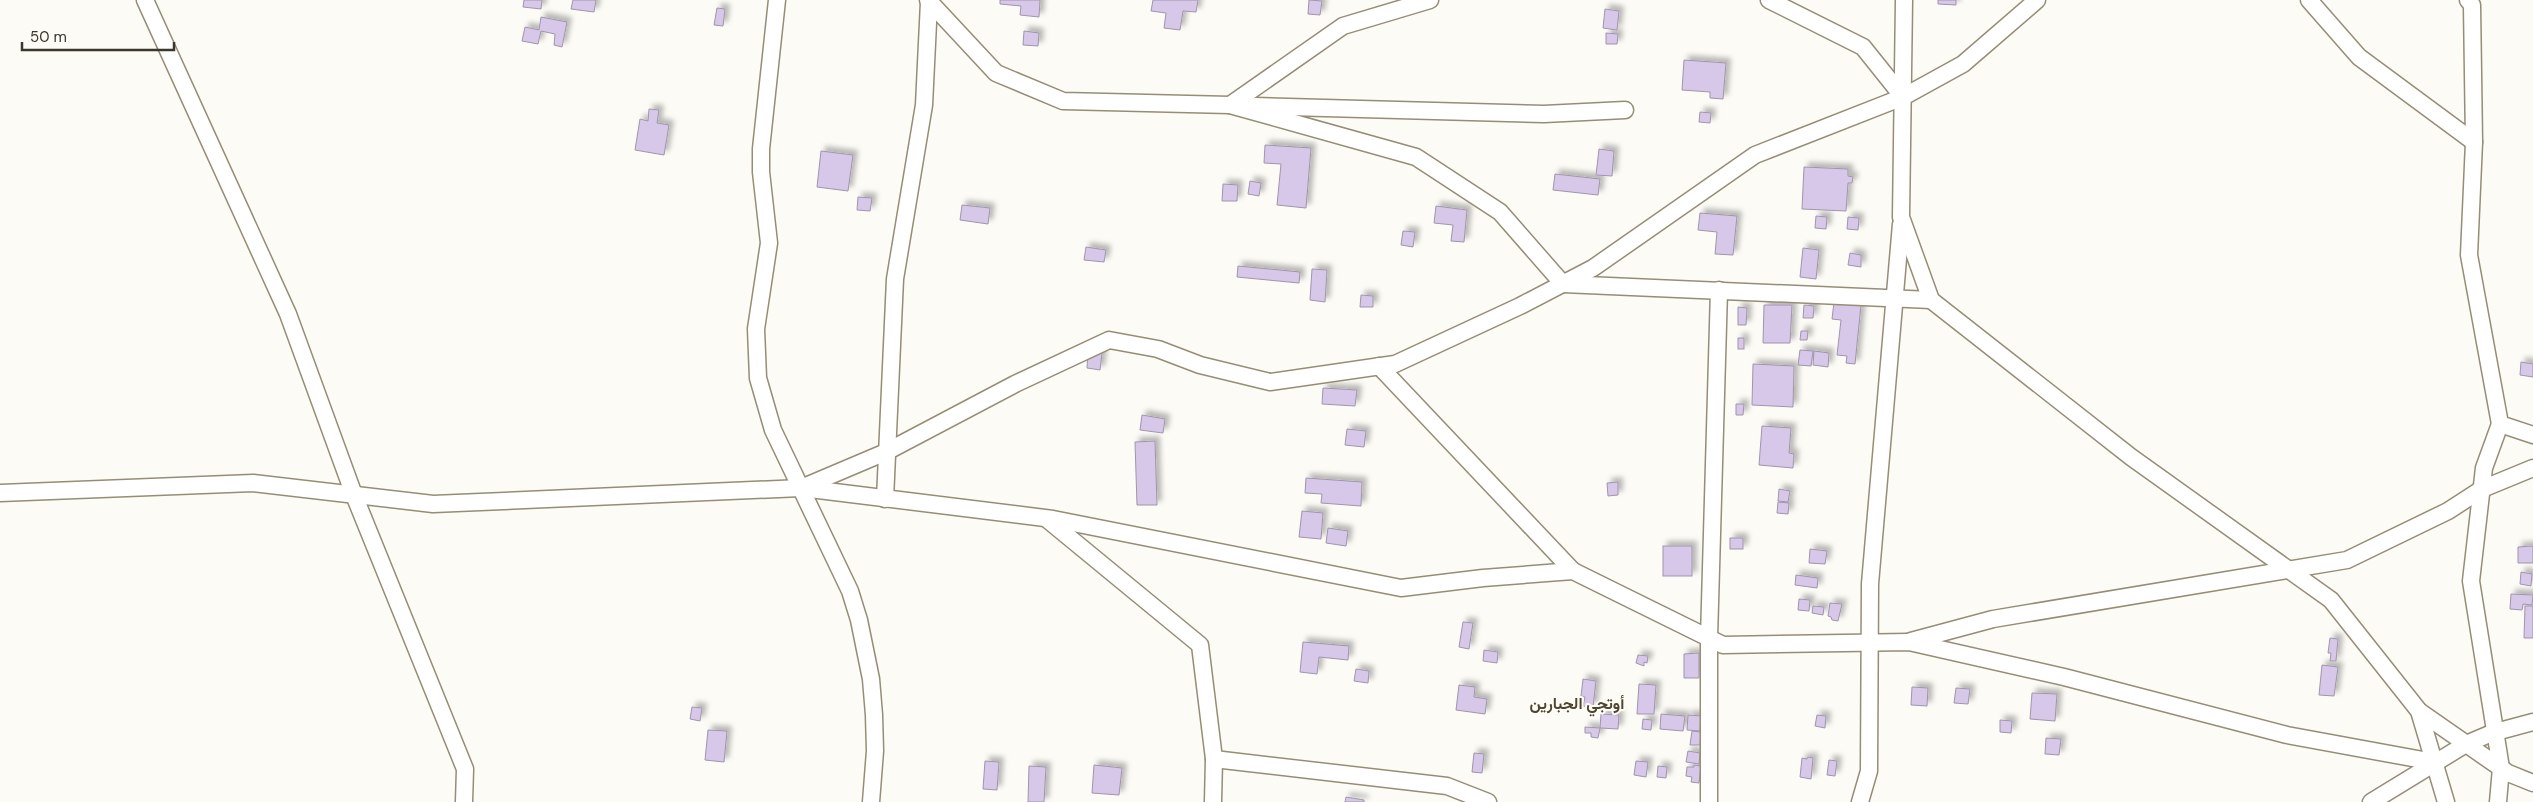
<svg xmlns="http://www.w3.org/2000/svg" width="2533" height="802" font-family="'DM Sans',Vazirmatn,sans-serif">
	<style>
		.building { fill: #d7c7e8; stroke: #9f95ac; filter: url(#shadow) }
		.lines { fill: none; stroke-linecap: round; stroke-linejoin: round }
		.street-casing { stroke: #968d76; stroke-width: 19 }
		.street { stroke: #fff; stroke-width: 16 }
		.labels { text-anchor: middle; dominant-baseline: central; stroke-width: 4; stroke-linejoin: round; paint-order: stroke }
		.quarter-label { font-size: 16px; font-weight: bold; fill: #4e4530; stroke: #fdfbf6 }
	</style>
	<defs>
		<filter id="shadow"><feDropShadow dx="4.5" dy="-4.5" stdDeviation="2.5" flood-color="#0004"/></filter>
	</defs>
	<rect width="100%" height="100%" fill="#fdfbf6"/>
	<g class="building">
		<polygon points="524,0 542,0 541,9 523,7"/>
		<polygon points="573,0 596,0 594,12 571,9"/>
		<polygon points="1000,0 1040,0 1039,17 1020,15 1021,6 1000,4"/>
		<polygon points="1153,0 1198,0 1196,12 1183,11 1180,30 1164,28 1166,13 1151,11"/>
		<polygon points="1309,0 1322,1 1320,15 1308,14"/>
		<polygon points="1938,0 1956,0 1956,5 1938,4"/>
		<polygon points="717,8 725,9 723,26 714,25"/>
		<polygon points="1605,9 1619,11 1617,30 1603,28"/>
		<polygon points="541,17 567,22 562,47 554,45 555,34 541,31 538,44 522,41 525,27 539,30"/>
		<polygon points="1024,31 1039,33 1038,46 1023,45"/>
		<polygon points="1606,33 1618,34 1617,44 1606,44"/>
		<polygon points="1684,60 1726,63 1723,99 1710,98 1710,92 1682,90"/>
		<polygon points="649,109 659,110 657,123 669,125 664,155 635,150 640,119 648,121"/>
		<polygon points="1700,112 1711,113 1710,123 1699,122"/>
		<polygon points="1265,145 1311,148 1306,208 1277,205 1281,164 1264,163"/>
		<polygon points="1599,149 1614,151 1612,176 1596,175"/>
		<polygon points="821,151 853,155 848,191 817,187"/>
		<polygon points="1804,167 1848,169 1848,176 1853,177 1852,183 1848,183 1846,211 1802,209"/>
		<polygon points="1555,174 1600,179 1598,195 1553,190"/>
		<polygon points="1250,181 1261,183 1259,196 1248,194"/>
		<polygon points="1223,184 1238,185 1237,201 1222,201"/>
		<polygon points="858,197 872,198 870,211 857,210"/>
		<polygon points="962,205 990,208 988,224 960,220"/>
		<polygon points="1436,206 1467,210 1464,242 1451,241 1453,225 1434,223"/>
		<polygon points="1700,213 1737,216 1733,255 1715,254 1717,232 1698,230"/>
		<polygon points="1816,216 1827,217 1826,229 1815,228"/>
		<polygon points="1848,217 1859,218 1858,230 1847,229"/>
		<polygon points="1403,231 1415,232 1413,247 1401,245"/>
		<polygon points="1086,247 1106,250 1104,262 1084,260"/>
		<polygon points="1803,248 1819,250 1816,279 1800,277"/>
		<polygon points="1850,253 1861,255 1861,267 1848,265"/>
		<polygon points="1238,266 1300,272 1299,283 1237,277"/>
		<polygon points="1312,269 1327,270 1325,302 1310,300"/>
		<polygon points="1361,295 1373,296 1373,307 1360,307"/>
		<polygon points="1834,302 1861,305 1855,364 1846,363 1847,356 1837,355 1841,320 1832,319"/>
		<polygon points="1764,305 1792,305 1790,343 1763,343"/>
		<polygon points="1804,305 1814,306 1813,318 1803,318"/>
		<polygon points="1738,307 1747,308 1746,325 1738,325"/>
		<polygon points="1801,331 1808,331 1807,340 1800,340"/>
		<rect x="1738" y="338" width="6" height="11"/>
		<polygon points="1800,350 1813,351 1811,366 1798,365"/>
		<polygon points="1088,351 1102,353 1100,370 1087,368"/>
		<polygon points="1814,351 1829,353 1828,367 1813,365"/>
		<polygon points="2521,362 2533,364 2533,377 2520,375"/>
		<polygon points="1753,364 1794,366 1793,407 1752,405"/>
		<polygon points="1323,388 1357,390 1355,406 1322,404"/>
		<polygon points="1736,404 1744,404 1743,415 1736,415"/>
		<polygon points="1142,415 1165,419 1163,433 1140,430"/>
		<polygon points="1762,426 1791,428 1789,453 1794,454 1793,468 1759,465"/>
		<polygon points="1347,429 1366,431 1364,447 1345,445"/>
		<polygon points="1155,441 1157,505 1137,505 1135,442"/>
		<polygon points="1306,478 1362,482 1361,506 1321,503 1322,494 1305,493"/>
		<polygon points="1618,482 1618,495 1608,496 1607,483"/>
		<polygon points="1779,489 1790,491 1788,502 1778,501"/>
		<polygon points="1778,502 1789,503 1788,514 1777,513"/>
		<polygon points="1302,511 1323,513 1321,539 1299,537"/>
		<polygon points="1328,528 1348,531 1346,546 1326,543"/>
		<rect x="1730" y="538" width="13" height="11"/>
		<rect x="1663" y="546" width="29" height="30"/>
		<polygon points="2533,546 2533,563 2518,563 2518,547"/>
		<polygon points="1810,549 1827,551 1825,564 1809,563"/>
		<polygon points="2521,572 2532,574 2531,586 2520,584"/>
		<polygon points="1796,575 1818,578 1817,588 1795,585"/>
		<polygon points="2511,594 2533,595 2532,605 2523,604 2522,610 2510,609"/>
		<polygon points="1799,599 1810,600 1809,611 1798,610"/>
		<polygon points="1830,603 1842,604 1838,621 1832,620 1831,617 1828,616"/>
		<polygon points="1813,606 1824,607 1823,615 1812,613"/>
		<polygon points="2525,606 2533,606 2533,638 2524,638"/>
		<polygon points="1463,622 1473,623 1469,649 1459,647"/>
		<polygon points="2330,638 2338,639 2336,661 2330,661 2331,653 2328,653"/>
		<polygon points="1303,642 1349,646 1348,660 1319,657 1317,674 1300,672"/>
		<polygon points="1484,650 1498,652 1497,663 1483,661"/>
		<polygon points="1699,653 1699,678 1684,678 1684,654"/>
		<polygon points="1638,655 1648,656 1647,663 1644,662 1644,666 1636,663"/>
		<polygon points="2322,665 2338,667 2334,696 2319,695"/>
		<polygon points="1356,669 1369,671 1368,683 1354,681"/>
		<polygon points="1583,679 1596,681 1593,707 1583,706 1585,697 1581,696"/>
		<polygon points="1639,684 1656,685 1654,714 1637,714"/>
		<polygon points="1459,685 1475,687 1474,697 1487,699 1485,714 1456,710"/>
		<polygon points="1912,687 1928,688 1927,706 1911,705"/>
		<polygon points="1956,688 1970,689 1968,704 1954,703"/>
		<polygon points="2032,693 2057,694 2055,721 2030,719"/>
		<polygon points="692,707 702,708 700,721 690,719"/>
		<polygon points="1601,714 1619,715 1618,729 1600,728"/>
		<polygon points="1661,714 1685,716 1683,731 1660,729"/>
		<polygon points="1688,715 1701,716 1700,731 1687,730"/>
		<polygon points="1817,715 1826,716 1825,728 1815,726"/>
		<polygon points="1643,719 1652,720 1651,730 1642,729"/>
		<polygon points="2000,720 2012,721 2011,733 2000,732"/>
		<polygon points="1585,727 1600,728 1598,738 1591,737 1591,733 1585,733"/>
		<polygon points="708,730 727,731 724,762 705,760"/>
		<polygon points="1692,731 1701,732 1700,745 1690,745"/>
		<polygon points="2046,738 2061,739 2059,755 2045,754"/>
		<polygon points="1688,751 1700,753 1699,764 1686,762"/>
		<polygon points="1474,753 1484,754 1482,773 1472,772"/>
		<polygon points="1808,757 1813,758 1811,779 1800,777 1802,758 1807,759"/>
		<polygon points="1829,760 1837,761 1835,776 1827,775"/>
		<polygon points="985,761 999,762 997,790 983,789"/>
		<polygon points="1636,761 1648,762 1646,777 1634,775"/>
		<polygon points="1094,765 1122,768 1119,795 1092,793"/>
		<polygon points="1694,765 1701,766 1699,783 1691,782 1692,777 1686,776 1687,767 1694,767"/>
		<polygon points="1029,766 1046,767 1044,802 1028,802"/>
		<polygon points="1658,766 1667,767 1666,778 1657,777"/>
		<polygon points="1346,797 1364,800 1364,802 1345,802"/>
	</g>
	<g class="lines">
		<g class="street-casing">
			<g id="street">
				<polyline points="145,0 288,314 354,495 465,769 464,802"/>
				<polyline points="777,0 761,149 761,172 769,243 756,329 758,378 773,430 850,591 859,620 871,679 874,715 875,751 871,802"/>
				<polyline points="928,0 996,73 1063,101 1230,105 1343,26 1430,0"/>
				<polyline points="1769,0 1863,47 1903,97"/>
				<polyline points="1904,0 1901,217 1931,300 2131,457 2331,600 2419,711 2446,802"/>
				<polyline points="2309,0 2359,57 2474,142"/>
				<polyline points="2468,0 2472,5 2474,142 2469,255 2500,424 2533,435"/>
				<polyline points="1230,105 1416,157 1500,212 1563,284 1931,300"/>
				<polyline points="1255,106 1544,114 1625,110"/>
				<polyline points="1379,366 1573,571"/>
				<polyline points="802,488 1053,519 1401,588 1483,578 1573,571 1723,645 1909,642 2064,677 2287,735 2434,762"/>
				<polyline points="0,493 253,483 433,504 801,488 886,452 1015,384 1109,340 1158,349 1200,365 1270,382 1395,364 1520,306 1593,268 1755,155 1903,97 1963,64 2037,0"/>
				<polyline points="885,499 895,279 924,105 929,2"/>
				<polyline points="1048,520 1200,645 1214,759"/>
				<polyline points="1911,641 1993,619 2347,560 2448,511 2482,489 2533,468"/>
				<polyline points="2419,711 2508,773 2533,783"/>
				<polyline points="1213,802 1214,759 1447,786 1488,802"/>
				<polyline points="1709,802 1709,638 1719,290"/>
				<polyline points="1860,802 1869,771 1870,584 1901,224"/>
				<polyline points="2371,802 2466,744 2492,733 2533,722"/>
				<polyline points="2498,802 2501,768 2471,581 2484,468 2500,424"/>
			</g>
		</g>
		<use href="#street" class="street"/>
	</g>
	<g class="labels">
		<g class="quarter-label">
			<text x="1577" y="703">أوتجي الجبارين</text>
		</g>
	</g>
	<path d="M22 42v8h152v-8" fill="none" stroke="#3b372d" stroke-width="2.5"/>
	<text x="30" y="42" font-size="15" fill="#3b372d" stroke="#fdfbf6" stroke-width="4" paint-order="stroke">50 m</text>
</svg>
